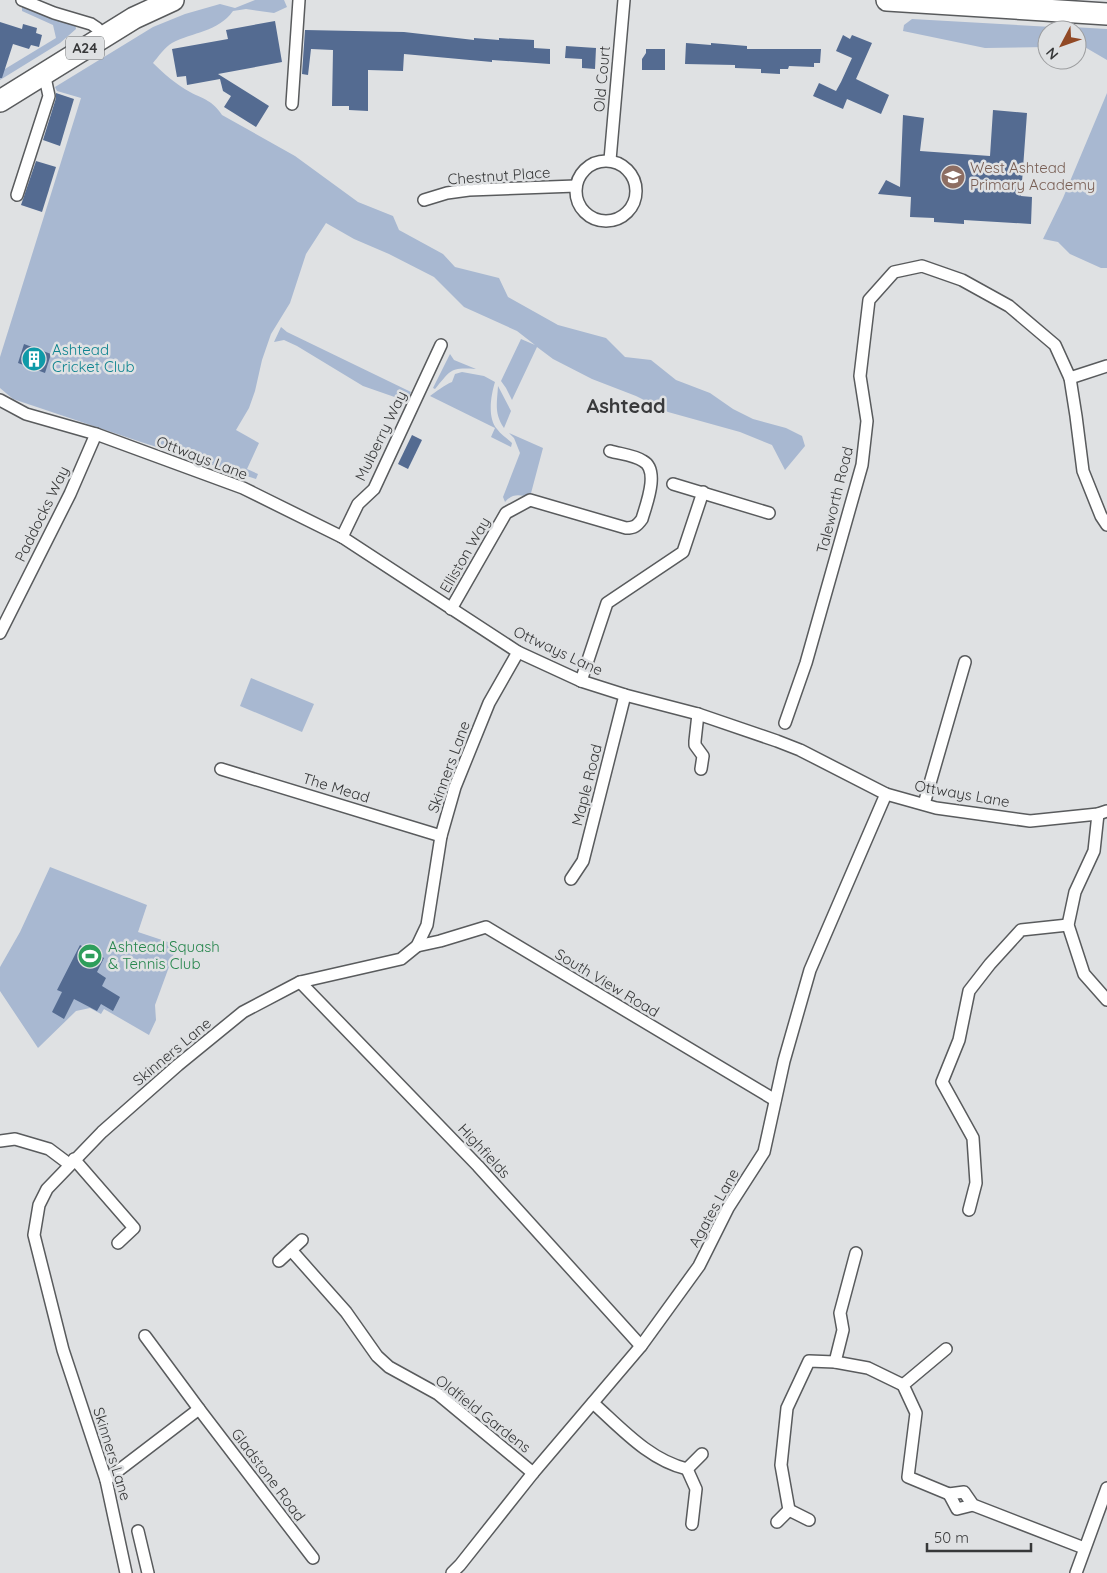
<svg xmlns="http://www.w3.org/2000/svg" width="1107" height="1573" viewBox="0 0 1107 1573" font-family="Quicksand,sans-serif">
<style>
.green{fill:#a8b8d1}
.building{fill:#546b91}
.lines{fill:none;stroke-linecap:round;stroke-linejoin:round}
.street-casing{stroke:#595b5d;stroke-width:14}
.highway-casing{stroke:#595b5d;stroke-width:24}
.street{stroke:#fff;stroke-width:11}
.highway{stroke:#fff;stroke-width:21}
.labels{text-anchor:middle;stroke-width:5;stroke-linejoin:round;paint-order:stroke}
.shield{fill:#dfe1e3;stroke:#696b6c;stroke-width:1}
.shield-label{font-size:14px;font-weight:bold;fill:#373839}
.street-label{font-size:15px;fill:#373839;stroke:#dfe1e3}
.education-label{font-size:15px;fill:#785e54;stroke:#dfe1e3;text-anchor:start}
.culture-label{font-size:15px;fill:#0d838f;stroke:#dfe1e3;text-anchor:start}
.leisure-label{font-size:15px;fill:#27864d;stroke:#dfe1e3;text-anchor:start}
.district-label{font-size:20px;font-weight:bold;fill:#393a3c;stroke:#dfe1e3}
</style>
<rect width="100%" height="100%" fill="#dfe1e3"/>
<g class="green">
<path d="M255,0H284L287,7L274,13L246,9L233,11C218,32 193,32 172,43C165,47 158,57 153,63C164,74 176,84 190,92C205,100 212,100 222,115L295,156L358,202L393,216L399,230L443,254L455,267L499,278L508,297L558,325L606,338L625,357L651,360L676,380L710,393L733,409L753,419L786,428L802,436L805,446L785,470L772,445L740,432L668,412L636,396L592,379L553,359L537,347L512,400L506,388L501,381L521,339L535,345L517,331L464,307L434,277L389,254L354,239L326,223L306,254L290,303L271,334L262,360L255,391L249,408L236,430L259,443L247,469L258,474L256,479L141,442L13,399L0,388V357L81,98L57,91L55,87L153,27L185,14L220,4L235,8Z"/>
<polygon points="22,5 75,23 76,29 60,43 0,80 0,72 56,38 53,25 22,11"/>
<polygon points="912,19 1052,27 1056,30 1047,30 1047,47 985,48 903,31 904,25"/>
<polygon points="1072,27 1107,29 1107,60 1083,46 1077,47 1077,30 1068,30"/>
<polygon points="1107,93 1107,268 1101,268 1070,254 1058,242 1043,239 1063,198"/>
<polygon points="281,327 287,332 411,392 406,401 363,386 297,346 284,340 274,342"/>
<path d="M450,354L454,360L476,369C450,367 451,370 435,389L433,388Z"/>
<path d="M462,372L484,376L495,382C491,395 487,418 497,429C501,435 507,438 512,443L511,447L491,437L495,428L430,396C436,392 444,385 452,382L455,374Z"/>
<path d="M498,386L511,411L504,428C494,413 497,404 498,386Z"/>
<path d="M509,433L543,448L530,497C519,495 513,493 505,502L503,497L520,453L514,438Z"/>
<polygon points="251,678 314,704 302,732 240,706"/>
<polygon points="50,867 147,905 138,932 177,945 155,1005 156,1020 149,1035 104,1009 101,1014 90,1008 76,1011 38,1048 0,991 0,967 20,932"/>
</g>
<g class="building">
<polygon points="275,21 282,62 218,74 269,106 256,127 224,107 231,96 223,91 220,79 187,85 186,76 177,77 172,49 228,39 226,30"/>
<polygon points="0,22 22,29 23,24 37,28 36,33 42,35 39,47 31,45 29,49 13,44 2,78 0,78"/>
<polygon points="305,30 404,32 474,40 474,38 499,40 499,38 534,40 534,48 550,49 550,64 492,60 492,62 404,54 403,71 368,70 368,111 349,110 349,106 332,106 333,50 311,49 308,75 302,74"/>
<polygon points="843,35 850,39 852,35 872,43 856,79 889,95 881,114 847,99 843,109 813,96 819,83 836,91 841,82 852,58 836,51"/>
<polygon points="686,43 711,45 711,43 747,46 747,49 821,49 820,63 814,63 814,67 789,66 788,69 780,69 780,74 761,73 761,69 735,68 735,65 685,64"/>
<polygon points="566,46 596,48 595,69 582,68 582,59 565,58"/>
<polygon points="646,49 665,49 665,70 642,70 642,59 646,53"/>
<polygon points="56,93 74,99 60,146 43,140 56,98"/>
<polygon points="993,110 1027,113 1021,196 1032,197 1031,224 964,220 964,224 934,222 934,218 910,217 911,197 878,194 886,180 900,187 903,115 924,118 920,151 990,156"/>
<polygon points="36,161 56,167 42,212 21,205"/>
<polygon points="24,344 51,354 45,373 18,363"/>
<polygon points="412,435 422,440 408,469 398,464"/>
<polygon points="80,945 104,958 97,972 106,978 102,986 120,997 113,1011 101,1004 97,1011 74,999 64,1019 52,1012 62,992 57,990"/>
</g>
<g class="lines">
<defs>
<g id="street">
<polyline points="22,0 54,13 91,24 97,28 103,37"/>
<polyline points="292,104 299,0"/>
<polyline points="610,160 624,0"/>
<circle cx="606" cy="191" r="30"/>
<polyline points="17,195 49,96 44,73"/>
<polyline points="424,200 447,193 469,190 576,186"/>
<polyline points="1070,378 1107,366"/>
<polyline points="0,400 26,414 96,434 243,488 342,537 518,652 581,681 625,695 698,714 777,741 800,750 886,794 936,808 1030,821 1098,814 1107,811"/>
<polyline points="673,484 769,513"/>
<polyline points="342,537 358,504 374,489 441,345"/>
<path d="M451,609L506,513L530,500L626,528C634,528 637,526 642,519C646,505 660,470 643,461C634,455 620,454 610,451"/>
<polyline points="0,633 70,494 96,434"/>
<polyline points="581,681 607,603 683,552 703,492"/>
<polyline points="698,714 695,741 695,745 703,756 701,769"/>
<polyline points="785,723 806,663 862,465 867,421 860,376 869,300 894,272 922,266 962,280 1009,306 1055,345 1070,378 1076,416 1083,471 1101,516 1107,525"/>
<polyline points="221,769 441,836"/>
<polyline points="924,804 965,662"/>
<polyline points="1098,814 1094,851 1075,892 1068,925 1084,974 1107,1000"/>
<polyline points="571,879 583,861 625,695"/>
<polyline points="417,946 440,941 486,927 775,1100"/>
<polyline points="300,982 478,1166 641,1346"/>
<polyline points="0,1141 15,1139 49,1149 69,1164"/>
<polyline points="74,1159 134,1228 118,1243"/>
<polyline points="969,1210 976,1183 973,1138 942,1082 959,1040 969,991 990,964 1021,930 1068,925"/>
<polyline points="291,1250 346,1312 377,1356 389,1367 438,1394 533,1473"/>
<polyline points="279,1261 302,1240"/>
<polyline points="145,1336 199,1409"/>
<polyline points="946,1349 903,1385 916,1413 908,1477 949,1494 964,1492 973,1505 1084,1548"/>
<polyline points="835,1362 843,1330 840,1313 856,1253"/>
<path d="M593,1403C621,1428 649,1460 687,1469L702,1454"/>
<polyline points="687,1469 696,1489 692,1524"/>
<polyline points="106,1480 199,1409 313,1558"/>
<polyline points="949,1494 957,1509 973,1505"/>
<polyline points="789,1510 809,1520"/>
<polyline points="777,1522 789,1510 781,1465 787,1408 809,1361 835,1362 868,1368 903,1385"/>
<polyline points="138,1531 148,1573"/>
<polyline points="126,1573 106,1480 63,1350 34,1235 39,1205 47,1189 102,1132 178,1065 243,1012 300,982 401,959 417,946 427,925 441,836 455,787 489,703 518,652"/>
<polyline points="452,1573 460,1565 533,1473 641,1346 699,1266 728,1208 764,1152 784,1061 810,970 886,794"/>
<polyline points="1076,1573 1107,1488"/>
</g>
<g id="highway">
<polyline points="887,0 1107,14"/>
<polyline points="0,101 134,18 173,0"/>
</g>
</defs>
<use href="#street" class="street-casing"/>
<use href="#highway" class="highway-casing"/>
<use href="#street" class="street"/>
<use href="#highway" class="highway"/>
</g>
<defs>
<symbol id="school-disc" viewBox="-11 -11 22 22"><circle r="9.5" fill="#8d6e63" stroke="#dfe1e3"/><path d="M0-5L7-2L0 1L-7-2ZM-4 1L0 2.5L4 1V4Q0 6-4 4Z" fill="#fff"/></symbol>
<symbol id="building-disc" viewBox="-11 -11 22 22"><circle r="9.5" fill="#0f9aa8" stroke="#dfe1e3"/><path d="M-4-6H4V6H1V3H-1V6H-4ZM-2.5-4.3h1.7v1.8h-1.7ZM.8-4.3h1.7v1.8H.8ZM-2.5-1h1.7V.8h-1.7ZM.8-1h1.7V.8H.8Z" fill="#fff"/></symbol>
<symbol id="stadium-disc" viewBox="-11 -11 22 22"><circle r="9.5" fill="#2e9e5b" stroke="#dfe1e3"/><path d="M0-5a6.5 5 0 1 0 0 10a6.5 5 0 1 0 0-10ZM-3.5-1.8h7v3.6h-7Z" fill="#fff"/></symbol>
</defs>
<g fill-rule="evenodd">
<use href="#school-disc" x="939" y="163" width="28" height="28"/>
<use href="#building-disc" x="20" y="345" width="28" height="28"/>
<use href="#stadium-disc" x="76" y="942" width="28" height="28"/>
</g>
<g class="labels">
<rect class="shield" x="66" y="36.5" width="38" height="23" rx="4"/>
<g class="shield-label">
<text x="85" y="53">A24</text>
</g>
<g class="street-label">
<text transform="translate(602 79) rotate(-85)" y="5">Old Court</text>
<text transform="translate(499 176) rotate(-4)" y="5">Chestnut Place</text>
<text transform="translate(381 436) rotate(-64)" y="5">Mulberry Way</text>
<text transform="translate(202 458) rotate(21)" y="5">Ottways Lane</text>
<text transform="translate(835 500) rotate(-76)" y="5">Taleworth Road</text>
<text transform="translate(42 514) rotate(-64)" y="5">Paddocks Way</text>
<text transform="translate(465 555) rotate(-60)" y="5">Elliston Way</text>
<text transform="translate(558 651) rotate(25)" y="5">Ottways Lane</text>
<text transform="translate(449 767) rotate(-70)" y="5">Skinners Lane</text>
<text transform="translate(587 785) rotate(-76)" y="5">Maple Road</text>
<text transform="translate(336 788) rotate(17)" y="5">The Mead</text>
<text transform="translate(962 794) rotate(10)" y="5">Ottways Lane</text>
<text transform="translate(607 983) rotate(31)" y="5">South View Road</text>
<text transform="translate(172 1052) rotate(-40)" y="5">Skinners Lane</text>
<text transform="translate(484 1151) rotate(47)" y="5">Highfields</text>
<text transform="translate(714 1208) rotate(-61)" y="5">Agates Lane</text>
<text transform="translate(483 1414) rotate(38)" y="5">Oldfield Gardens</text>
<text transform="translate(112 1454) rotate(73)" y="5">Skinners Lane</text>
<text transform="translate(268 1475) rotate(53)" y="5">Gladstone Road</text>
</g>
<g class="education-label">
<text x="970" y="173">West Ashtead<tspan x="970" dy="17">Primary Academy</tspan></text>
</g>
<g class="culture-label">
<text x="52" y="355">Ashtead<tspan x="52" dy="17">Cricket Club</tspan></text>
</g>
<g class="leisure-label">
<text x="108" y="952">Ashtead Squash<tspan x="108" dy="17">&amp; Tennis Club</tspan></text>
</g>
<g class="district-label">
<text x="626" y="413">Ashtead</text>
</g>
</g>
<g transform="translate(1062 45) rotate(229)"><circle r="24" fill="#dfe1e3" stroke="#9c9d9f"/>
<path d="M0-4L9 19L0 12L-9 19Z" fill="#914926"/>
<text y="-8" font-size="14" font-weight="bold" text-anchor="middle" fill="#373839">N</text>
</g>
<path d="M927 1543v8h104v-8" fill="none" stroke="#373839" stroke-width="2.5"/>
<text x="934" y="1543" font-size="15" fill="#373839" stroke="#dfe1e3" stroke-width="4" paint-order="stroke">50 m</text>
</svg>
